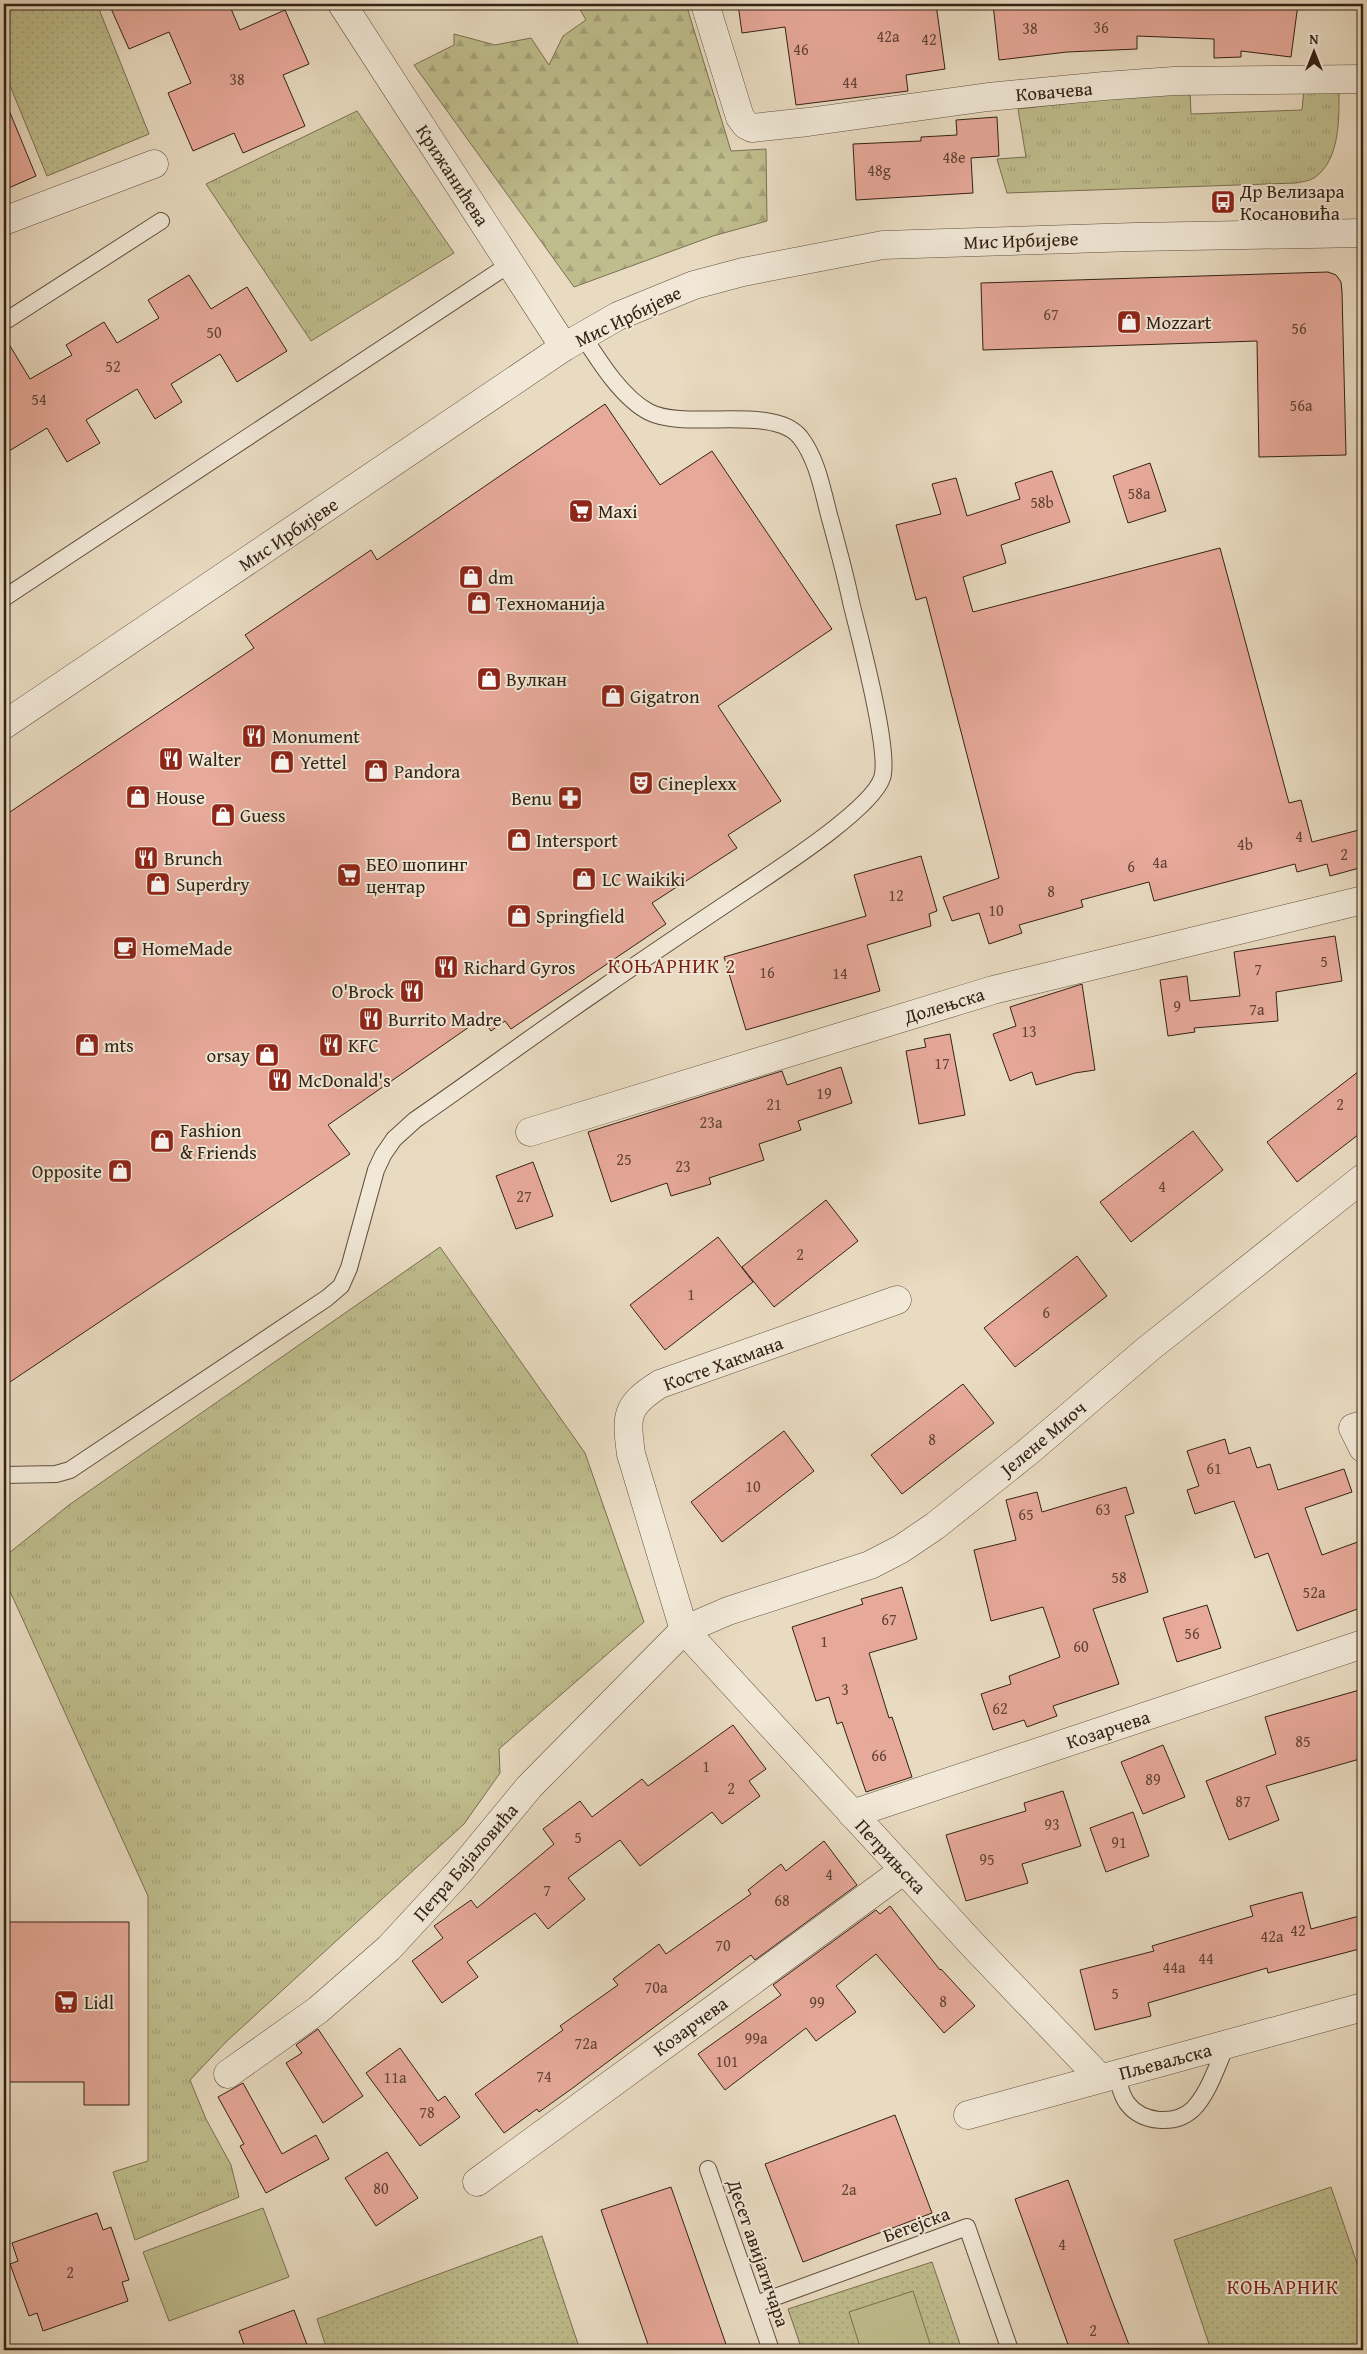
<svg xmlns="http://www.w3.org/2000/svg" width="1367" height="2354" viewBox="0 0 1367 2354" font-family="'Gentium Book Plus',serif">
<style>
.grass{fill:url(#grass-tufts);stroke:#7a7051}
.forest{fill:url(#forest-firs);stroke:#7a7051}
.park{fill:url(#park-dots);stroke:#7a7051}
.garden{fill:#bfbd8d;stroke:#7a7051}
.building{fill:#e7a99a;stroke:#342215}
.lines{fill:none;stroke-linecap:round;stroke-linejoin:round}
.service-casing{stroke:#615040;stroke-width:18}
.minor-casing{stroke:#615040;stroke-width:29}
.tertiary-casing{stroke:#615040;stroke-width:29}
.service{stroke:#f1e8d7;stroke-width:16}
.minor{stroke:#f1e8d7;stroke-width:28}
.tertiary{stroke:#f1e8d7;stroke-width:28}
.labels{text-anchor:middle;stroke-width:4;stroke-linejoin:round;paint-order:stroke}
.number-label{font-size:16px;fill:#614436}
.street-label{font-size:19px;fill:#342215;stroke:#f1e8d7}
.poi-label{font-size:19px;fill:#342215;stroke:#f1e8d7;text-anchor:start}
.neighbourhood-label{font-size:20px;letter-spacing:1px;fill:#7a1f14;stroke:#f1e8d7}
</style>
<defs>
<pattern id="grass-tufts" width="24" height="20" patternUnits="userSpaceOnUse" patternTransform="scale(1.25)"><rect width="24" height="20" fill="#bfbd8d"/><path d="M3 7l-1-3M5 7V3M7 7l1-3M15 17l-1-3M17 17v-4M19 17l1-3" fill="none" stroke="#a5a279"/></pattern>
<pattern id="forest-firs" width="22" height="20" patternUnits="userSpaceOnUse" patternTransform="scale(1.25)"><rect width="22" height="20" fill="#bfbd8d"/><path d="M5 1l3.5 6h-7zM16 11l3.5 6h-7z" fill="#a5a279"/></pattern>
<pattern id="park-dots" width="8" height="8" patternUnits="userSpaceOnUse" patternTransform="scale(1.25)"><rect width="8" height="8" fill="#bfbd8d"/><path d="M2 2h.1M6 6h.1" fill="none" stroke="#a5a279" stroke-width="1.8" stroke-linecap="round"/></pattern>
</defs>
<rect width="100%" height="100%" fill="#e9dbc1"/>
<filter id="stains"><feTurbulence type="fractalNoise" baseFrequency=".004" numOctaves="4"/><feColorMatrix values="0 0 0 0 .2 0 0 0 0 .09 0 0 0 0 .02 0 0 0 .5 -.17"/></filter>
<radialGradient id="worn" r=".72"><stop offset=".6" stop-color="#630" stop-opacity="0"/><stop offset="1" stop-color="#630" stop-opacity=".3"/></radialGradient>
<g class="grass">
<path d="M1339,88C1339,116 1341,160 1314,178C1309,181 1301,182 1296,183L1007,193L997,159L1026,157L1018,109L1190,89L1191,114L1302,110L1304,89Z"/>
<polygon points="357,111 454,253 311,341 206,184"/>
<polygon points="440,1247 585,1453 644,1622 499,1749 500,1773 464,1824 227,2041 190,2080 206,2119 231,2165 239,2197 135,2240 113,2172 148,2161 148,1896 4,1578 4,1557 69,1505"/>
</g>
<polygon class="forest" points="577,4 686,4 731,151 766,149 767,221 713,236 574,287 414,65 454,45 454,34 495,45 531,38 549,65 563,36 586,20"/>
<g class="park">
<polygon points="4,4 97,4 149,134 47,176 4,71"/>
<polygon points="1331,2187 1363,2281 1363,2350 1211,2350 1174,2240"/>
<polygon points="542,2236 580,2350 327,2350 317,2319"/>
<polygon points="932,2262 962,2350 802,2350 788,2309"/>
</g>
<g class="garden">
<polygon points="263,2208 289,2277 169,2321 143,2252"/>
<polygon points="913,2291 932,2350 861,2350 849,2312"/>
</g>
<g class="building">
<polygon points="109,4 229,4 240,30 285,10 309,64 283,75 305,126 243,153 234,133 193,151 168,93 191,83 169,32 129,49"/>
<polygon points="738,4 936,4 945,69 906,75 908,91 796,105 785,27 742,33"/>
<polygon points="993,4 1298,4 1291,57 1241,51 1241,57 1214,58 1214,39 1137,36 1137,49 1067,52 999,60"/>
<polygon points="4,98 36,176 4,190"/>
<polygon points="997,117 999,156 971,158 973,193 856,200 853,144 921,141 921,137 957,135 956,120"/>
<polygon points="1328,272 1336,275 1341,282 1342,292 1346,455 1259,457 1257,341 983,350 981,283"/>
<polygon points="189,275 211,309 247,287 287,351 237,382 220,354 171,384 182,402 155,419 137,389 86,420 100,443 67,462 47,428 4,454 4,336 30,379 72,355 66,345 104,322 117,343 159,318 148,300"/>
<polygon points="605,404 660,485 712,451 832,629 718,706 781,801 728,835 737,848 652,903 666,924 511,1029 505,1021 491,1031 482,1018 328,1125 350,1154 4,1386 4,816 254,648 245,635 371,550 377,560"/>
<polygon points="1150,463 1166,511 1128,523 1113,476"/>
<polygon points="1052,471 1070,522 1001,545 1006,563 963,577 973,612 1220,548 1289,803 1301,800 1312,842 1363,829 1363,867 1330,876 1327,864 1297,872 1295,864 1154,901 1149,882 1081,900 1083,907 1019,925 1022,933 989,944 979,913 952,921 943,897 999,878 926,597 916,600 896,525 941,514 932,484 956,478 967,516 1020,499 1015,483"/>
<polygon points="921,856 937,911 929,914 931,926 867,945 880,991 746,1030 724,957 866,916 854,875"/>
<polygon points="1335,936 1342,981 1276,992 1278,1021 1194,1028 1195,1032 1168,1036 1160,980 1187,976 1190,1001 1240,996 1234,952"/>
<polygon points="1082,984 1095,1070 1075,1073 1036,1085 1032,1072 1010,1081 993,1034 1016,1026 1010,1007"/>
<polygon points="950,1034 965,1115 919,1124 906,1051 926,1047 924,1039"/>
<polygon points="841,1067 852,1103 798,1121 801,1130 759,1144 764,1160 709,1178 711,1184 671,1196 667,1183 611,1202 588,1132 782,1071 787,1085"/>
<polygon points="1363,1068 1363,1131 1297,1182 1267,1142"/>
<polygon points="1193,1131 1223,1170 1131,1242 1100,1202"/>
<polygon points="533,1162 553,1216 516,1229 496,1176"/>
<polygon points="826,1200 858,1241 774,1307 742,1267"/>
<polygon points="718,1237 753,1282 665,1350 630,1305"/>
<polygon points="1077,1256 1107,1296 1015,1367 984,1328"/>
<polygon points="963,1384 994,1423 902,1494 871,1455"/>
<polygon points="784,1431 814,1471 722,1542 691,1502"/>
<polygon points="1225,1439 1229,1454 1250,1447 1257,1468 1270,1464 1278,1490 1344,1469 1352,1492 1305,1508 1322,1555 1363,1540 1363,1607 1297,1631 1268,1553 1255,1558 1234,1501 1195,1514 1187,1490 1199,1486 1187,1451"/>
<polygon points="1126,1487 1134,1513 1125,1516 1148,1592 1093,1609 1119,1684 1053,1706 1057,1716 1027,1727 1024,1720 993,1730 981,1694 1011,1684 1009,1676 1060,1657 1043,1607 991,1621 974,1550 1016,1540 1006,1500 1037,1492 1042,1512"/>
<polygon points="902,1587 917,1639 869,1653 889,1718 892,1717 912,1777 866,1792 842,1722 837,1724 829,1697 816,1701 792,1627 863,1604 861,1599"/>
<polygon points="1207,1605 1221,1648 1177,1662 1163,1618"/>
<polygon points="1363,1689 1363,1758 1266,1786 1279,1820 1229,1840 1206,1781 1276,1754 1265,1717"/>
<polygon points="733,1725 766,1769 749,1781 760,1796 722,1824 712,1812 640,1866 620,1840 568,1878 585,1899 548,1929 535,1913 467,1962 478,1977 442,2003 412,1961 443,1938 434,1926 471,1900 477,1908 554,1844 543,1829 580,1801 592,1817 642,1779 648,1786"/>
<polygon points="1163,1745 1185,1797 1143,1814 1121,1762"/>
<polygon points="1063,1791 1081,1846 1022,1864 1028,1883 966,1901 946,1835 1026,1811 1024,1803"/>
<polygon points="1133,1812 1149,1856 1106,1872 1090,1828"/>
<polygon points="824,1841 857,1885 755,1960 751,1955 570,2090 539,2112 537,2109 504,2133 475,2094 563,2030 560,2026 618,1985 613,1979 659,1944 666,1954 751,1894 748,1890 781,1864 786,1871"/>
<polygon points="1302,1892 1311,1929 1363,1915 1363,1948 1268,1973 1267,1968 1148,2003 1151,2016 1095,2030 1080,1970 1154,1951 1152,1946 1253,1916 1250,1906"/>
<polygon points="890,1906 940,1970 941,1969 975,2006 944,2033 876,1954 836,1986 856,2012 816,2041 806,2028 725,2090 698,2054 781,1995 773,1985 876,1910 880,1914"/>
<polygon points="4,1922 129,1922 129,2105 84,2105 84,2082 4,2082"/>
<polygon points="318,2029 363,2096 323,2123 286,2063 302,2053 296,2045"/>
<polygon points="400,2048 438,2101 445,2096 460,2117 420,2146 366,2073"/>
<polygon points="243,2083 282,2154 316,2135 329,2159 266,2193 240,2146 244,2144 218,2097"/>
<polygon points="895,2115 932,2213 803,2262 765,2164"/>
<polygon points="387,2152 418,2198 376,2226 345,2178"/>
<polygon points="1068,2180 1108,2290 1131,2350 1070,2350 1015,2199"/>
<polygon points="671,2187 687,2233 728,2350 650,2350 601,2210"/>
<polygon points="97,2213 103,2230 111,2227 129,2280 122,2282 128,2301 43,2331 37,2313 29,2316 10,2264 18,2261 12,2243"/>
<polygon points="294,2310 309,2350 246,2350 239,2331"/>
</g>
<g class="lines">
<defs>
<g id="service">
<polyline points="4,322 161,221"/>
<polyline points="4,598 510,264"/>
<path d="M4,1475L56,1474L70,1470L327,1298L341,1286L349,1268L376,1170L383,1155L394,1139L415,1120C477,1077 538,1032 601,989C645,958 690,928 735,898C767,876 871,811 882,778C891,752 859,635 851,602C845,573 837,544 829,515C822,488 817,459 800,437C773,404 686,431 649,412C622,398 599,361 583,336"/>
<path d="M1116,2074C1119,2083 1121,2095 1127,2103C1142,2123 1175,2126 1193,2109C1209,2093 1217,2065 1227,2044"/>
<polyline points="708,2169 771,2350"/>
<polyline points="756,2304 967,2227 1010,2350"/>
</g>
<g id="minor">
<polyline points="342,4 564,347"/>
<polyline points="705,4 740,117 746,125 752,128 808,122 988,97 1104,86 1174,81 1363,79"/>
<polyline points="4,221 154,164"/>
<polyline points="530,1132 993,990 1363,900"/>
<path d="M897,1300L660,1384C625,1406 626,1416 631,1454L684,1630L972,1944L1100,2078"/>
<polyline points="1363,1425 1353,1428 1363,1448"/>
<polyline points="852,1814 1363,1644"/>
<polyline points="228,2074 318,2010 389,1948 459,1872 529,1787 684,1630 728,1611 870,1565 901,1549 935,1526 1029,1451 1148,1349 1363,1178"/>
<polyline points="968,2115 1363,2007"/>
<polyline points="477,2182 904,1870"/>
</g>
<polyline id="tertiary" points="4,725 564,347 618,316 694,285 743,272 883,245 1135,237 1363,233"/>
</defs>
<use href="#service" class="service-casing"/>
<use href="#minor" class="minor-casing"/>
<use href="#tertiary" class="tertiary-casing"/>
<use href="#service" class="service"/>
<use href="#minor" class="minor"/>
<use href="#tertiary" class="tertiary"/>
</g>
<defs>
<symbol id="bus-square" viewBox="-11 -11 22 22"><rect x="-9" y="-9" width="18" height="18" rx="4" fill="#8f2418" stroke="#f1e8d7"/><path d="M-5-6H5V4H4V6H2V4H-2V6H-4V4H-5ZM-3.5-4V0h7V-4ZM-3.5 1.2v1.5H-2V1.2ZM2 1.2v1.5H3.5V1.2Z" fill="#fff"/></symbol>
<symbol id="shop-square" viewBox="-11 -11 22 22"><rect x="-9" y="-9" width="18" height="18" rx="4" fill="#8f2418" stroke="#f1e8d7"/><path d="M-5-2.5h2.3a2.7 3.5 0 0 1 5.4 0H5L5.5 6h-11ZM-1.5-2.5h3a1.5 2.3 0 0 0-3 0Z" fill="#fff"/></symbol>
<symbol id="supermarket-square" viewBox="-11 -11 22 22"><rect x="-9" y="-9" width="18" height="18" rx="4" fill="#8f2418" stroke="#f1e8d7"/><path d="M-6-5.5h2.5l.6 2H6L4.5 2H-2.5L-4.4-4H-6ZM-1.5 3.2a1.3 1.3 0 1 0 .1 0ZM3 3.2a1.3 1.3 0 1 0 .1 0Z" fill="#fff"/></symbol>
<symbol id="restaurant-square" viewBox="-11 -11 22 22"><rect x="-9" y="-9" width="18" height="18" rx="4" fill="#8f2418" stroke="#f1e8d7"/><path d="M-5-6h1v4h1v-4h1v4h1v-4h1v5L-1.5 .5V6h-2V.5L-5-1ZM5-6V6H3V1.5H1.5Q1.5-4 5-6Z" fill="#fff"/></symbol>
<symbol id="theatre-square" viewBox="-11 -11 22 22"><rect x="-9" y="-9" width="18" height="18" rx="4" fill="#8f2418" stroke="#f1e8d7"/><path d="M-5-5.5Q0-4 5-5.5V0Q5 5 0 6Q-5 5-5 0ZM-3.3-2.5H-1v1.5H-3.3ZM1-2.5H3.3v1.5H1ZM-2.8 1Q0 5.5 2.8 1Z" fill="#fff"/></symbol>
<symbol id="pharmacy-square" viewBox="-11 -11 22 22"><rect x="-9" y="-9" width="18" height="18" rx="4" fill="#8f2418" stroke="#f1e8d7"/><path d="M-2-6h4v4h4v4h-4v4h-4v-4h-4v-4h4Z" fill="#fff"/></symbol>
<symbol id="cafe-square" viewBox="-11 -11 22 22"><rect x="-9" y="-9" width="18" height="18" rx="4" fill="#8f2418" stroke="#f1e8d7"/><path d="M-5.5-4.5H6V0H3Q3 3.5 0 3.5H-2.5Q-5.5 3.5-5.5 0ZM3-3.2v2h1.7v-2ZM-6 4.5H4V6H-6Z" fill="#fff"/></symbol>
</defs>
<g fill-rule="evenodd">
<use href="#bus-square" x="1209" y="188" width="28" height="28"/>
<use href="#shop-square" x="1115" y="308" width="28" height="28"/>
<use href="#supermarket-square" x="567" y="497" width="28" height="28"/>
<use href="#shop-square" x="457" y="563" width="28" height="28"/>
<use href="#shop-square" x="465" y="589" width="28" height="28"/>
<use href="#shop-square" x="475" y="665" width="28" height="28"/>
<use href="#shop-square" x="599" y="682" width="28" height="28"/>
<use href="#restaurant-square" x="240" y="722" width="28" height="28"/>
<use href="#restaurant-square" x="157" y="745" width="28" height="28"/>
<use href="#shop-square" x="268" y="748" width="28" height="28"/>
<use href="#shop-square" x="362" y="757" width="28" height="28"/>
<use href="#theatre-square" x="627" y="769" width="28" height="28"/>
<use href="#shop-square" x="124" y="783" width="28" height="28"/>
<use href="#pharmacy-square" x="556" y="784" width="28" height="28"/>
<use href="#shop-square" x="209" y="801" width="28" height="28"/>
<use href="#shop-square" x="505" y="826" width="28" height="28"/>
<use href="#restaurant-square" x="132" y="844" width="28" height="28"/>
<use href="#supermarket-square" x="335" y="861" width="28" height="28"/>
<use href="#shop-square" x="570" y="865" width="28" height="28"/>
<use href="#shop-square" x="144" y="870" width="28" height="28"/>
<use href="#shop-square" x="505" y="902" width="28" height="28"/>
<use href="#cafe-square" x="111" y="934" width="28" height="28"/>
<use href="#restaurant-square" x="432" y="953" width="28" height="28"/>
<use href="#restaurant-square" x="398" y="977" width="28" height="28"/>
<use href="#restaurant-square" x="357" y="1005" width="28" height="28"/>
<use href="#shop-square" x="73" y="1031" width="28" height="28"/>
<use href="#restaurant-square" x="317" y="1031" width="28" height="28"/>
<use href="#shop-square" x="253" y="1041" width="28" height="28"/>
<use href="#restaurant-square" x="266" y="1066" width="28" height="28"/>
<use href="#shop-square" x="148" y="1127" width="28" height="28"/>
<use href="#shop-square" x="106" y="1157" width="28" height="28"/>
<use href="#supermarket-square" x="52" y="1988" width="28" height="28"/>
</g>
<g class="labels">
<g class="number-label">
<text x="1101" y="33">36</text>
<text x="1030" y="34">38</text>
<text x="888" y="42">42a</text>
<text x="929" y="45">42</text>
<text x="801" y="55">46</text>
<text x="237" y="85">38</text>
<text x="850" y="88">44</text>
<text x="954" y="163">48e</text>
<text x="879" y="176">48g</text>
<text x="1051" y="320">67</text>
<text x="1299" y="334">56</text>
<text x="214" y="338">50</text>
<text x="113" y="372">52</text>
<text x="39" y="405">54</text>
<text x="1301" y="411">56a</text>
<text x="1139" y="499">58a</text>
<text x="1042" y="508">58b</text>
<text x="1299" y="842">4</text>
<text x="1245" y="850">4b</text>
<text x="1344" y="860">2</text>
<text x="1160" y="868">4a</text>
<text x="1131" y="872">6</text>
<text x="1051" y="897">8</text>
<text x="896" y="901">12</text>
<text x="996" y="916">10</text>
<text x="1324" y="967">5</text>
<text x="1258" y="975">7</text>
<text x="767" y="978">16</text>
<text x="840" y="979">14</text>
<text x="1177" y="1012">9</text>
<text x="1257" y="1015">7a</text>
<text x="1029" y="1037">13</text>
<text x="942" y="1069">17</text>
<text x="824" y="1099">19</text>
<text x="774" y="1110">21</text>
<text x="1340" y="1110">2</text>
<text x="711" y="1128">23a</text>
<text x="624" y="1165">25</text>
<text x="683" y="1172">23</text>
<text x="1162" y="1192">4</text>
<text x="524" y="1202">27</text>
<text x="800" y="1260">2</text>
<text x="691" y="1300">1</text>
<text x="1046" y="1318">6</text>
<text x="932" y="1445">8</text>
<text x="1214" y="1474">61</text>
<text x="753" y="1492">10</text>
<text x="1103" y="1515">63</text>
<text x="1026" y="1520">65</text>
<text x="1119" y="1583">58</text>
<text x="1314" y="1598">52a</text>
<text x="889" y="1625">67</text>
<text x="1192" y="1639">56</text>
<text x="824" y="1647">1</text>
<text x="1081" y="1652">60</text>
<text x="845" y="1695">3</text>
<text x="1000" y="1714">62</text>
<text x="1303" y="1747">85</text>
<text x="879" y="1761">66</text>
<text x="706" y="1772">1</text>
<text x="1153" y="1785">89</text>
<text x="731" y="1794">2</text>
<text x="1243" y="1807">87</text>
<text x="1052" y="1830">93</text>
<text x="578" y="1843">5</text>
<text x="1119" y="1848">91</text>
<text x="987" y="1865">95</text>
<text x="829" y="1880">4</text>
<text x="547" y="1896">7</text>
<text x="782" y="1906">68</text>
<text x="1298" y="1936">42</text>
<text x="1272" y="1942">42a</text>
<text x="723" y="1951">70</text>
<text x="1206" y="1964">44</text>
<text x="1174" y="1973">44a</text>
<text x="656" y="1993">70a</text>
<text x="1115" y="1999">5</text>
<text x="943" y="2007">8</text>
<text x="817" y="2008">99</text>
<text x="756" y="2044">99a</text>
<text x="586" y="2049">72a</text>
<text x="727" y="2067">101</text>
<text x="544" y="2082">74</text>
<text x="395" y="2083">11a</text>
<text x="427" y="2118">78</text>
<text x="381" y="2194">80</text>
<text x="849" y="2195">2a</text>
<text x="1062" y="2250">4</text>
<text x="70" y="2278">2</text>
<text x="1093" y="2336">2</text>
</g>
<g class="street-label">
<text transform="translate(1054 91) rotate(-5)" y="7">Ковачева</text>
<text transform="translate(453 175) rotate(57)" y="7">Крижанићева</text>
<text transform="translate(1021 240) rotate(-2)" y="7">Мис Ирбијеве</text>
<text transform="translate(628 316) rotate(-26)" y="7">Мис Ирбијеве</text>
<text transform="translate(288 534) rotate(-34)" y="7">Мис Ирбијеве</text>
<text transform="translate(944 1005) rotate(-17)" y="7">Долењска</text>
<text transform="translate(723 1363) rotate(-20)" y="7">Косте Хакмана</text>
<text transform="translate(1043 1438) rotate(-40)" y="7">Јелене Миоч</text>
<text transform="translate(1108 1729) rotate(-18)" y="7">Козарчева</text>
<text transform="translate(891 1856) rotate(47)" y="7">Петрињска</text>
<text transform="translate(465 1862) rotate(-49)" y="7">Петра Бајаловића</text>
<text transform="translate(690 2026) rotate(-36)" y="7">Козарчева</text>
<text transform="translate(1165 2061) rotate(-15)" y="7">Пљеваљска</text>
<text transform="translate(916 2224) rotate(-20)" y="7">Бегејска</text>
<text transform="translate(759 2253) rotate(71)" y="7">Десет авијатичара</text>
</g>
<g class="poi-label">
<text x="1240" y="198">Др Велизара<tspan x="1240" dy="22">Косановића</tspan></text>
<text x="1146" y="329">Mozzart</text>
<text x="598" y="518">Maxi</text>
<text x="488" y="584">dm</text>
<text x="496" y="610">Техноманија</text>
<text x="506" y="686">Вулкан</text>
<text x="630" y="703">Gigatron</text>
<text x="272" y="743">Monument</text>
<text x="188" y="766">Walter</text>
<text x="300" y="769">Yettel</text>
<text x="394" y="778">Pandora</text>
<text x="658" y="790">Cineplexx</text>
<text x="156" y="804">House</text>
<text x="552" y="805" text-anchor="end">Benu</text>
<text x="240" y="822">Guess</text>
<text x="536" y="847">Intersport</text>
<text x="164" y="865">Brunch</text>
<text x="366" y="871">БЕО шопинг<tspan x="366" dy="22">центар</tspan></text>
<text x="602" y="886">LC Waikiki</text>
<text x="176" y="891">Superdry</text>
<text x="536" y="923">Springfield</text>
<text x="142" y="955">HomeMade</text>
<text x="464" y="974">Richard Gyros</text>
<text x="394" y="998" text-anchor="end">O'Brock</text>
<text x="388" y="1026">Burrito Madre</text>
<text x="104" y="1052">mts</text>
<text x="348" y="1052">KFC</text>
<text x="250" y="1062" text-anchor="end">orsay</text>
<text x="298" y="1087">McDonald's</text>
<text x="180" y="1137">Fashion<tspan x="180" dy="22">&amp; Friends</tspan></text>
<text x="102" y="1178" text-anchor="end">Opposite</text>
<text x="84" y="2009">Lidl</text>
</g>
<g class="neighbourhood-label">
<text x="672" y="973">КОЊАРНИК 2</text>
<text x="1283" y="2294">КОЊАРНИК</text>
</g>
</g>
<rect width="1367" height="2354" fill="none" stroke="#e9dbc1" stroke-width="20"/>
<rect x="5" y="5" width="1357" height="2344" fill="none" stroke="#342215" stroke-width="2.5"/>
<rect x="10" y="10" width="1347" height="2334" fill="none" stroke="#342215"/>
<g transform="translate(1314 52)" stroke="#f1e8d7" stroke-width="4" paint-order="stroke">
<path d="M0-4L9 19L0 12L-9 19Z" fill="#342215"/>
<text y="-8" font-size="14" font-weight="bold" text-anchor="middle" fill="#342215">N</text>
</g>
<rect width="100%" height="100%" filter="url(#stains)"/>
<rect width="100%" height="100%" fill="url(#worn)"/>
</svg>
